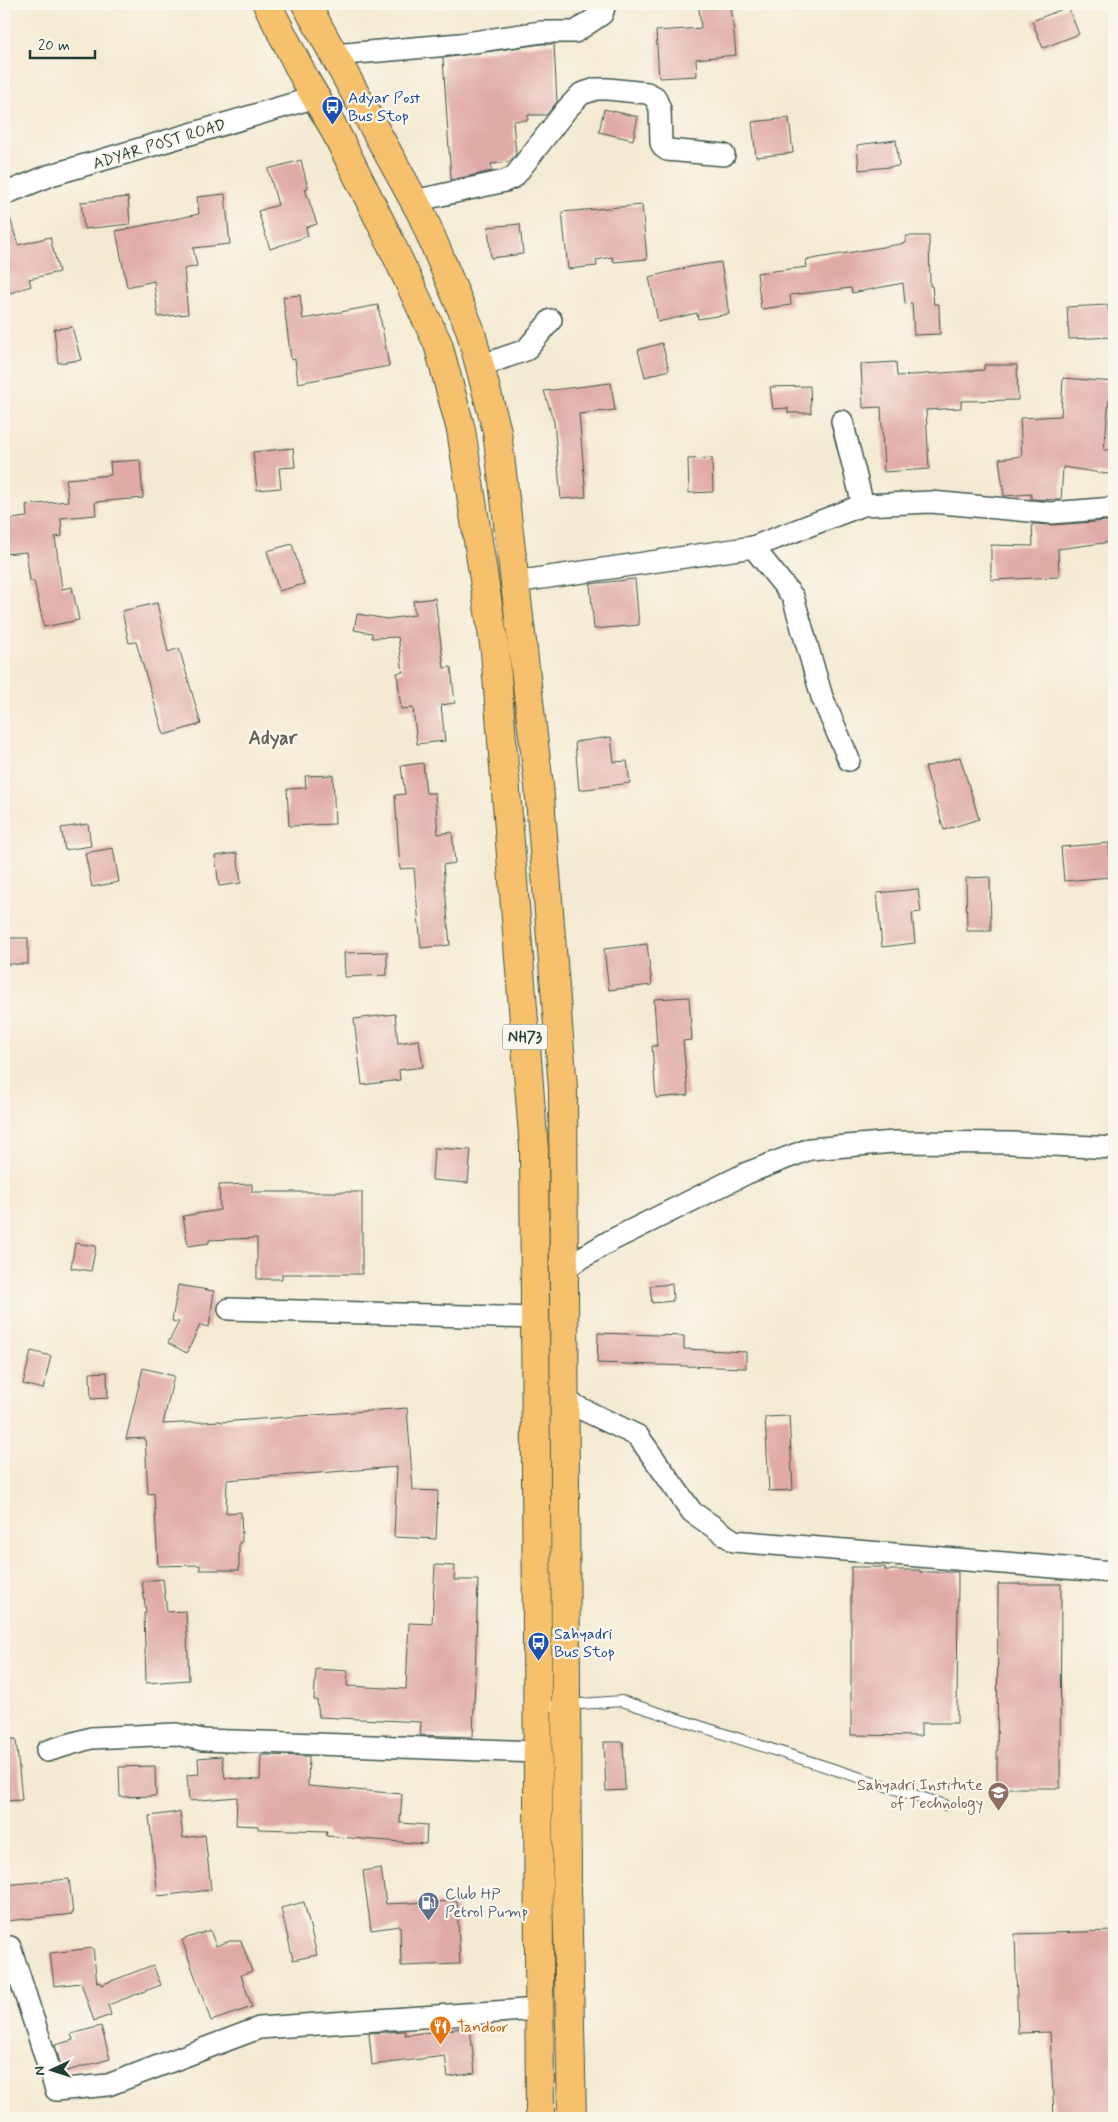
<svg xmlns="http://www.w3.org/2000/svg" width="1118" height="2122" viewBox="0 0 1118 2122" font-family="Mynerve,sans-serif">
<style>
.building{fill:#e0aaa7}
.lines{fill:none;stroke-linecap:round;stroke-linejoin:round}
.lane-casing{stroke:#3f574c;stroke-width:12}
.street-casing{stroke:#3f574c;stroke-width:24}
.highway-casing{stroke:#3f574c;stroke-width:30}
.lane{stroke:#fff;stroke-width:10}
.street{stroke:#fff;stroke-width:21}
.highway{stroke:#f7c06c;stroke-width:28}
.labels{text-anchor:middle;stroke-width:4.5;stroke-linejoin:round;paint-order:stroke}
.shield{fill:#fbf7ec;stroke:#61756b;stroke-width:1}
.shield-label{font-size:15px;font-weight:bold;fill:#1f3d34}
.transit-label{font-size:16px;fill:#164399;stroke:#fbf7ec;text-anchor:start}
.street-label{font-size:16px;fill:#1f3d34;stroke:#fbf7ec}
.education-label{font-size:16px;fill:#785e54;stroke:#fbf7ec;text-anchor:end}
.service-label{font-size:16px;fill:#4e5e75;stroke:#fbf7ec;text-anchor:start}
.food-label{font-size:16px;fill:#c56008;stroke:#fbf7ec;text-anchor:start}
.quarter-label{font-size:19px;font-weight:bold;fill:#63635c;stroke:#fbf7ec}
</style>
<rect width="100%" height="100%" fill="#fbf7ec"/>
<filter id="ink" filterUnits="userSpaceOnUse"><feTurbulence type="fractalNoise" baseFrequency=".02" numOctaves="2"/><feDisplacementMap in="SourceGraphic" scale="10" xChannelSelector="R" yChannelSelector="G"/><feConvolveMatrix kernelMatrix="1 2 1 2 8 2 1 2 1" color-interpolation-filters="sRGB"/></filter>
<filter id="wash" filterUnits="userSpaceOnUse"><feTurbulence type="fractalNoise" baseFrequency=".0096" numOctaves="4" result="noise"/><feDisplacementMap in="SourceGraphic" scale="20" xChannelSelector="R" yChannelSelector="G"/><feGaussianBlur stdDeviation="1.12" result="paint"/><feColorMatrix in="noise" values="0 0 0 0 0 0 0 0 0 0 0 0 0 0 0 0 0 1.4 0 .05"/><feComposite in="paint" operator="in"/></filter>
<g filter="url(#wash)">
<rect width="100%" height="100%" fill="#f4ead3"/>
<g id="blocks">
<g class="building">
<polygon points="731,4 736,55 696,59 697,76 659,78 656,31 701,28 699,7"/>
<polygon points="1068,7 1079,34 1043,48 1032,21"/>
<polygon points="542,44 554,44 557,102 546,115 528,115 528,120 513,121 516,154 509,162 491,164 492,171 451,180 443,58"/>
<polygon points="604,109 638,117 633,140 599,132"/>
<polygon points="789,118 793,153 756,157 752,122"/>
<polygon points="896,140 899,166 859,170 857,145"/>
<polygon points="301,160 308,188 305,189 317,224 306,227 308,236 270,249 258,211 278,205 268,169"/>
<polygon points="225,194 230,244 193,248 197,266 184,269 188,314 158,317 154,281 127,287 116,231 199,214 197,197"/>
<polygon points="128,197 130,224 84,229 81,202"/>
<polygon points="642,205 647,259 614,262 612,257 596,260 597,266 568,269 562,212"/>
<polygon points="4,211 8,211 18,245 50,237 59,272 29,279 31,286 4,295"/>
<polygon points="520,224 523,254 491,258 488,227"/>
<polygon points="906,236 929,236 930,286 932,286 934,304 939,304 940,334 914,335 912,303 905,304 903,283 852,293 851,288 790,295 791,305 761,309 757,273 807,267 806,260 906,243"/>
<polygon points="721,262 729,314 698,319 697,313 658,322 649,277 690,267"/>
<polygon points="300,295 303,319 378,305 389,366 298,383 295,359 291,360 283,297"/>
<polygon points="1108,305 1108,310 1114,310 1114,337 1069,339 1067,307"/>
<polygon points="72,327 81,360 58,363 54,329"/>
<polygon points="662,343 669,370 645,377 638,350"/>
<polygon points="896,362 897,376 984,370 984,365 1017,365 1018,400 961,401 961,408 926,410 929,469 884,472 881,407 863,408 861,364"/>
<polygon points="1063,378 1114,382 1114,400 1109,400 1104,450 1114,450 1114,475 1063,467 1061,500 1031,499 1031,494 1004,496 999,459 1022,456 1020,418 1061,416"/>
<polygon points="611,383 615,410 579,414 586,497 561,499 554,422 544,391"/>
<polygon points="810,386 811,413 788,413 788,408 773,409 770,387"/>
<polygon points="293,448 295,467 279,468 281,488 257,490 253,452"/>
<polygon points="712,458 713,492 689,493 688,459"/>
<polygon points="140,460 143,498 95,502 96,515 61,518 62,536 55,537 62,589 72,587 79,620 44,627 34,581 30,581 26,552 4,554 4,520 27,517 26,505 68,501 66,479 111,475 110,462"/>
<polygon points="1109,521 1111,542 1058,549 1059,577 991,580 991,545 1033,546 1032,524 1052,525"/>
<polygon points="292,544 304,584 279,591 267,551"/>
<polygon points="635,579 639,625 594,629 590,584"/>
<polygon points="435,598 444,668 451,667 455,703 441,705 445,741 417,744 413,708 401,709 397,673 403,672 398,637 372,638 372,633 354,630 357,614 387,619 415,615 413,601"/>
<polygon points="157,603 168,652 179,648 201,724 164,735 136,642 129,643 122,611"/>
<polygon points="611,737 614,762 627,761 630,783 579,790 575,742"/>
<polygon points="960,757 979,819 944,830 925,767"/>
<polygon points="423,763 426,793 435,793 438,834 452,832 455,863 443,865 450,945 421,948 414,868 400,869 395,795 405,794 401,766"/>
<polygon points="333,775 335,824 289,826 287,789 306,788 305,776"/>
<polygon points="88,824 91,846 65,850 61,828"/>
<polygon points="1109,843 1111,877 1064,881 1061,847"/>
<polygon points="113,848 119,882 92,887 85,853"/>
<polygon points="237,853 241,883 219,886 215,856"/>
<polygon points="990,877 991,931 967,931 966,878"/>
<polygon points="918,889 921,912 912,913 915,943 882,947 877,893"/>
<rect x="4" y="938" width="24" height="26"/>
<polygon points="647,944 652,985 609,990 604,949"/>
<polygon points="387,952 387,975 345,977 344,953"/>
<polygon points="689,997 692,1040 683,1041 688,1095 656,1098 652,1046 657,1046 654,999"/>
<polygon points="395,1014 398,1043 419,1040 423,1067 399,1070 400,1080 362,1085 354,1019"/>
<polygon points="434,1148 471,1150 468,1183 432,1180"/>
<polygon points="252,1184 252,1192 362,1192 362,1274 282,1274 282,1279 257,1279 257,1238 209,1240 209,1243 188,1246 183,1216 220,1210 219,1185"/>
<polygon points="75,1243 96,1246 91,1271 71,1268"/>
<polygon points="672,1284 673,1301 652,1303 650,1286"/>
<polygon points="178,1285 214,1291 209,1327 200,1325 187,1353 168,1343 179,1322 172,1321"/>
<polygon points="598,1333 684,1336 684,1349 746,1352 746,1368 597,1363"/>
<polygon points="31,1351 51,1356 43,1389 23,1384"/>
<polygon points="143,1368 174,1376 163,1424 221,1421 221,1422 407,1408 413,1490 438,1491 436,1539 394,1537 397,1467 227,1480 226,1513 241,1512 242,1542 239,1543 239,1570 200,1570 200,1565 158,1566 154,1493 148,1494 145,1438 126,1439"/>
<polygon points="107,1372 108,1398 91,1399 90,1373"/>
<polygon points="789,1416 793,1490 769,1491 765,1417"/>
<polygon points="435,1565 455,1566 454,1580 478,1580 473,1737 420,1735 421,1722 319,1717 317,1700 314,1700 316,1669 348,1671 347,1686 406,1689 409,1623 432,1624"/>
<polygon points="851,1567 885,1567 885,1570 920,1570 920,1572 958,1572 957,1723 921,1723 921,1736 851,1735"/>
<polygon points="163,1579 167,1612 186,1611 189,1680 146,1683 144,1613 146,1613 142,1581"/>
<polygon points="998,1584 1061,1584 1060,1788 997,1788"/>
<polygon points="4,1739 16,1739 22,1800 4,1801"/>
<polygon points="604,1742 623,1742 625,1790 606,1791"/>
<polygon points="261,1755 309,1756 308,1786 402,1794 400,1823 427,1825 426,1844 326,1836 327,1831 258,1829 258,1826 236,1825 237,1797 189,1801 187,1775 199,1774 198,1758 222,1756 225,1778 260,1780"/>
<polygon points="155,1766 156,1796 120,1797 119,1767"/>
<polygon points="180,1812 183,1838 205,1835 211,1890 158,1896 149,1816"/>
<polygon points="381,1868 386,1904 457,1901 460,1964 401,1966 400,1926 371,1930 363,1871"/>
<polygon points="69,1879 73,1914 7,1921 4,1885"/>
<polygon points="304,1902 317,1955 293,1960 281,1908"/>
<polygon points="210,1930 216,1946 230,1941 241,1941 252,1971 241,1975 252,2007 211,2021 182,1940"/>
<polygon points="1114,1931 1114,2118 1054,2118 1050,2032 1018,2033 1015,1934"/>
<polygon points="93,1948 97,1983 100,1982 101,1985 153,1965 161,1985 108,2005 111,2015 94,2021 81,1983 54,1986 50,1953"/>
<polygon points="101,2026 110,2059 63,2072 55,2045 73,2040 71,2034"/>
<polygon points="470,2027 475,2073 448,2077 445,2056 372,2065 369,2033 405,2031 405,2035"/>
</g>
</g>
</g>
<g filter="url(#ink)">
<use href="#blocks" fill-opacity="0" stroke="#3f574c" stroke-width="1"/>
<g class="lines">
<defs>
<polyline id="lane" points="539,1707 622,1701 945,1805"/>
<g id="street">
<polyline points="334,55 460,44 541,32 575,32 602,14 605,4"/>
<polyline points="4,194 51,175 316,97"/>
<polyline points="414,201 505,181 514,177 566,110 581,94 596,89 608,89 647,93 655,97 660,109 661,143 663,147 667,150 724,155"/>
<polyline points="480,366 526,350 551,320"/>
<polyline points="842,421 863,505"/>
<polyline points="753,547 793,597 822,697 849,760"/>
<polyline points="515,582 753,547 863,505 931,502 1051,513 1114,508"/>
<polyline points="563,1269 610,1241 747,1173 810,1149 894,1142 1011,1143 1114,1148"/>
<polyline points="229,1309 535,1318"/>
<polyline points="563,1400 638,1436 692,1512 734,1541 1114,1572"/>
<polyline points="47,1751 91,1738 176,1734 203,1740 539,1752"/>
<polyline points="10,1947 56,2090 108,2085 259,2028 540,2009"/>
</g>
<g id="highway">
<polyline points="267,4 306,81 332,125 385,231 438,344 461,430 495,651 534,1149 540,2118"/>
<polyline points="306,4 422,215 470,329 497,431 539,786 563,1088 567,1887 572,2118"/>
</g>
</defs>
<use href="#lane" class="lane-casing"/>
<use href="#street" class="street-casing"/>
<use href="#highway" class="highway-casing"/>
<use href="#lane" class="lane"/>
<use href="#street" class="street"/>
<use href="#highway" class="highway"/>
</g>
</g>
<defs>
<symbol id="bus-pin" viewBox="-11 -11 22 30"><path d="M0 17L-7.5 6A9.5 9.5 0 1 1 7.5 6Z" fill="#1a4fb4" stroke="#fbf7ec"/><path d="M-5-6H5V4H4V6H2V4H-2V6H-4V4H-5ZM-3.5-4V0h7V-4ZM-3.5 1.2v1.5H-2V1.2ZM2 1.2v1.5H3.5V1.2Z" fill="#fff"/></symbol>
<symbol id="university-pin" viewBox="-11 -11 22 30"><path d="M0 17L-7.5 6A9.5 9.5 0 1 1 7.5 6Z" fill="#8d6e63" stroke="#fbf7ec"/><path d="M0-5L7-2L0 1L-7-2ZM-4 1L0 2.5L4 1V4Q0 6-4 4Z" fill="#fff"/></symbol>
<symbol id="fuel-pin" viewBox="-11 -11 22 30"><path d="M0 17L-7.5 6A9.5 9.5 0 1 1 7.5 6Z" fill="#5c6f8a" stroke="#fbf7ec"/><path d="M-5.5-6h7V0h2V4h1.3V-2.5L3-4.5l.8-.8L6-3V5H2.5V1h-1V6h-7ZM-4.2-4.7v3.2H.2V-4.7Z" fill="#fff"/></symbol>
<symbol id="restaurant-pin" viewBox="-11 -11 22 30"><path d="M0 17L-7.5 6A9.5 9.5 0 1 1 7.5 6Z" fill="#e8710a" stroke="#fbf7ec"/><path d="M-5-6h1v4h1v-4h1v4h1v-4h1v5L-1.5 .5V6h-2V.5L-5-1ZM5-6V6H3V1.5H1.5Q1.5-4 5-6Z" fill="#fff"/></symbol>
</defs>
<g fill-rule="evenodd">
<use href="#bus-pin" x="320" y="94" width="25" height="34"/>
<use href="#bus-pin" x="526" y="1630" width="25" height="34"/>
<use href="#university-pin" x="986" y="1780" width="25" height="34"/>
<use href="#fuel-pin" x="416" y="1890" width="25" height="34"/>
<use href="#restaurant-pin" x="428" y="2014" width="25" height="34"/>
</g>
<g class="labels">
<rect class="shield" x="502.5" y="1024.5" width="45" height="25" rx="4"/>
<g class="shield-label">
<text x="525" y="1042">NH73</text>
</g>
<g class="transit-label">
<text x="348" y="103">Adyar Post<tspan x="348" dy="18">Bus Stop</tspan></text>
<text x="554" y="1639">Sahyadri<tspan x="554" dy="18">Bus Stop</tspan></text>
</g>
<g class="street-label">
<text transform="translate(159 143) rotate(-17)" y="6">ADYAR POST ROAD</text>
</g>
<g class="education-label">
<text x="983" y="1790">Sahyadri Institute<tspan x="983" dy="18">of Technology</tspan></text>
</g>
<g class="service-label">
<text x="445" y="1899">Club HP<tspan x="445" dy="18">Petrol Pump</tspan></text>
</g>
<g class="food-label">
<text x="457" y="2032">Tandoor</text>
</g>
<g class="quarter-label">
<text x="273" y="744">Adyar</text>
</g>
</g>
<rect width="1118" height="2122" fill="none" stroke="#fbf7ec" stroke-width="20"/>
<g transform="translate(52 2070) rotate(266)" stroke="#fbf7ec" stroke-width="4" paint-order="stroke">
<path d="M0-4L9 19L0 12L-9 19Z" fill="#1f3d34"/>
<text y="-8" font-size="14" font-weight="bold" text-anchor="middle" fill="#1f3d34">N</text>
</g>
<path d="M30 50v8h65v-8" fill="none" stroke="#1f3d34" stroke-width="2.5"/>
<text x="38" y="50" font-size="15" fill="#1f3d34" stroke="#fbf7ec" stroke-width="4" paint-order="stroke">20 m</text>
</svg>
